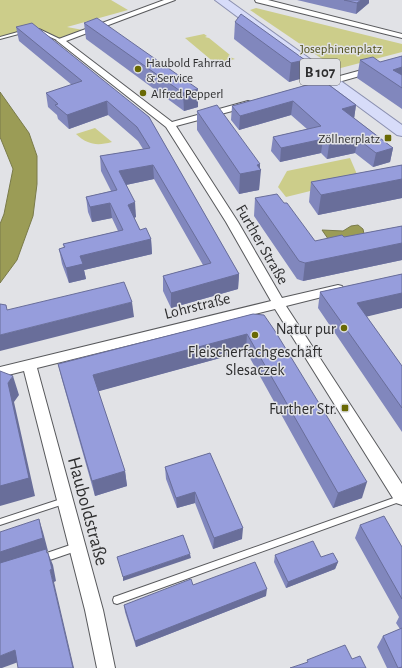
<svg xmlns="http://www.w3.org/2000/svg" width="402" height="668" viewBox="0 0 402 668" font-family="'Alegreya Sans',sans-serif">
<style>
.green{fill:#cccd8a}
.water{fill:#9b9c56;stroke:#7a7b4a}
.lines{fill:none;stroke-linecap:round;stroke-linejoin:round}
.lane-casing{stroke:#58595c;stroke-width:2}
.street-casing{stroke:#58595c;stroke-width:2}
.primary-casing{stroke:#8b90b0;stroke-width:2}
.lane{fill:#fff;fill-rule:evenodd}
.street{fill:#fff;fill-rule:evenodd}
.primary{fill:#d7dcf9;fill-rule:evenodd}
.wall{fill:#8187bd}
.shaded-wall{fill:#696e9a}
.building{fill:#969ddc;stroke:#696e9a}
.poi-dot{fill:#696904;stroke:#e1e2e6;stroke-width:1.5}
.labels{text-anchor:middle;stroke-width:3;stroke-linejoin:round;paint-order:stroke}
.far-park-label{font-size:13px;fill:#4f4f1a;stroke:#e1e2e6}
.far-poi-label{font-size:13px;fill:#2e2e2f;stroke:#e1e2e6;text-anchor:start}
.shield{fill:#e1e2e6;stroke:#646466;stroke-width:1}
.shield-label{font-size:15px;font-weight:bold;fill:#2e2e2f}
.street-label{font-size:16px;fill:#2e2e2f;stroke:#e1e2e6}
.poi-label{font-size:16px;fill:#2e2e2f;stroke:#e1e2e6;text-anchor:end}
.near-street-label{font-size:19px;fill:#2e2e2f;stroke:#e1e2e6}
</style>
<rect width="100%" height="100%" fill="#e1e2e6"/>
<g class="green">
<polygon points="0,0 111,0 128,10 67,27 83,30 49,42 33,30 0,39"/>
<polygon points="256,8 402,44 402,52 337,69 250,10"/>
<polygon points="204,34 207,36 205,37 209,38 230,55 228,56 235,59 216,64 185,38"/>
<path d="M95,128L112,142C97,146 88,145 76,134Z"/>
<polygon points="350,158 359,179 286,197 278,187 287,171"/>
</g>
<g class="water">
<polygon points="0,92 29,133 37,156 37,184 33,216 17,260 0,283 0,224 4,214 13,169 0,137"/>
<polygon points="358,225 363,229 364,234 333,246 322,230 343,231 351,226"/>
</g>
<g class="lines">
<defs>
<g id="lane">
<polygon points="37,29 39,29 62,40 59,41 37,31"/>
<polygon points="25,30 26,30 26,32 0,39 0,37"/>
<polygon points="402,495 402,501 117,604 114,603 113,600 114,597 117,596"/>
<polygon points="64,498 67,499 68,501 67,503 0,525 0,519"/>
<polygon points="76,543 79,544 80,547 79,550 41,563 38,562 37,559 38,556"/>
</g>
<g id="street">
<polygon points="164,0 175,0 66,41 172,122 248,101 251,102 252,104 251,106 176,126 238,222 282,298 338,285 342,286 344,289 342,292 286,306 402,484 402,505 396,503 275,309 37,368 103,610 115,668 97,668 85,610 24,371 0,377 0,367 271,301 226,222 166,127 56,40"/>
<polygon points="255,0 268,0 402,34 402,38 256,2"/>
<polygon points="402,59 402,64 321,87 317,84 318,82"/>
</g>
<polygon id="primary" points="215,0 228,0 402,125 402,136 397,135"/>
</defs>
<use href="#lane" class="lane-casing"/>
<use href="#street" class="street-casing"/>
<use href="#primary" class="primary-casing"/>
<use href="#lane" class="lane"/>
<use href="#street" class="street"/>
<use href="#primary" class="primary"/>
</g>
<g class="wall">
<polygon points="297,0 369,0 369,3 356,14"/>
<polygon points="235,22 305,60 303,78 289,82 234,39"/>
<polygon points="84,23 198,89 198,107 184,111 86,39"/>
<polygon points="16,27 149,117 239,274 238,289 171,308 163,291 163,276 203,265 154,179 126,185 136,217 134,218 140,230 151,239 152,254 84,270 86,279 69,283 62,264 59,249 64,248 63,244 118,231 112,218 92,222 88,212 86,197 111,191 101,171 100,156 143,149 138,141 108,115 69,129 58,119 57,115 48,107 46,93 72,85 19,41"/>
<polygon points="402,56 402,109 357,78 360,60 380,62"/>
<polygon points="321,81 356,105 354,118 393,148 390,162 373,167 355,153 327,159 321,153 280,162 271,151 273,137 307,129 291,115 239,130 231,120 232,106"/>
<polygon points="197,111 260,169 259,190 239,194 197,130"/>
<polygon points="402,165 402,198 318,215 309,202 311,182"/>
<polygon points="255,198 284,203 315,241 344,237 402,226 402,260 303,281 297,279 254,216"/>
<polygon points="402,274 402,308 366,316 402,366 402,432 318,308 320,292"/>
<polygon points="253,314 362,498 333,508 246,351 98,391 125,471 127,486 95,496 62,380 58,364"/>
<polygon points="210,453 242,539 213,549 195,503 177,508 166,479 165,467"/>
<polygon points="360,525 402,547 402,668 387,668 377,647 383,636 400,629 396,623 399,617 355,538"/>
<polygon points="275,555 321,557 338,562 335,569 286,588 274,562"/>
<polygon points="193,585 266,596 136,647 125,612 124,605"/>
</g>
<g class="shaded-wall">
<polygon points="361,0 369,0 369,3 356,14 357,3"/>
<polygon points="305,60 303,78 289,82 291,63"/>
<polygon points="402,67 402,84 393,70"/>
<polygon points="198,89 198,107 184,111 183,93"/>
<polygon points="107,101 108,115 69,129 67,115"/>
<polygon points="293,101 291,115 239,130 240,116"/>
<polygon points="356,105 354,119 342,109"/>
<polygon points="323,139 321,153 280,162 281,148"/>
<polygon points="358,139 355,153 327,159 329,145"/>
<polygon points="393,148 390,162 373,167 376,153"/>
<polygon points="260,164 260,170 261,170 259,190 239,194 240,174 257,165"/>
<polygon points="153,165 154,179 121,186 119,171"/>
<polygon points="402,179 402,198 318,215 321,195"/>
<polygon points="135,202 136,217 129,220 128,205"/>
<polygon points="110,203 112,218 92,222 90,207"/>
<polygon points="151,239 152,254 84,270 86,279 69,283 66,268 80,256"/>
<polygon points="402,243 402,260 303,281 305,263"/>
<polygon points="239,274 238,289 171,308 171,293"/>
<polygon points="402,293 402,308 353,320 357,303"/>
<polygon points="132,302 134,317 0,351 0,335"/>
<polygon points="247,334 246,351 96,392 93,375"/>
<polygon points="13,376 19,395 14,402 35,496 0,506 0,486 8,383"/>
<polygon points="125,471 127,486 95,496 92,481"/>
<polygon points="367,482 362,498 333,508 338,493"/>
<polygon points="195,492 195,503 177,508 176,498"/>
<polygon points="39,519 43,532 48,551 47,551 50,559 48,553 53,565 56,581 54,582 74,668 73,668 50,570 0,566 0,552"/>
<polygon points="243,528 242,539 213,549 214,538"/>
<polygon points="190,554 191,558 123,581 123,577"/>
<polygon points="338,562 335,569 286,588 288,582"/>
<polygon points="267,589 266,596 136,647 135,641"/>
<polygon points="15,650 21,661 2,668 0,668 0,656"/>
</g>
<g class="building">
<polygon points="344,0 361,0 357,3"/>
<polygon points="241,14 305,60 291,63 235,22"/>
<polygon points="97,18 198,89 183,93 84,23"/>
<polygon points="32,23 149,117 239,274 171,293 163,276 211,263 153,165 119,171 135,202 128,205 140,230 146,228 151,239 80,256 83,264 66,268 59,249 65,247 63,244 123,230 110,203 90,207 86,197 117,190 100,156 150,148 137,127 107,101 67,115 55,105 58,104 46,93 82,81 16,27"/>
<polygon points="402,56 402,67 393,70 402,75 402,88 360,60 373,57 380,62"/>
<polygon points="321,81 325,82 356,105 342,109 393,148 376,153 358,139 329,145 323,139 281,148 273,137 321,126 293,101 240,116 232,106"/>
<polygon points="217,105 260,164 257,165 261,170 240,174 197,111"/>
<polygon points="402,165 402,179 321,195 311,182"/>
<polygon points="277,194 284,203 287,203 315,241 342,235 344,237 402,226 402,243 305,263 299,261 255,198"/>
<polygon points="402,274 402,293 357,303 402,366 402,408 320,292"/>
<polygon points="124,282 132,302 0,335 0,304 6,305 7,310"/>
<polygon points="253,314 264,315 275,331 367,482 338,493 247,334 93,375 125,471 92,481 58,364"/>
<polygon points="0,371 13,376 8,383 29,478 0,486"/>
<polygon points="210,453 243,528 214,538 195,492 176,498 165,467"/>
<polygon points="384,516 402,547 402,599 360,525"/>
<polygon points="39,519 43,538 0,552 0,532"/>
<polygon points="183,535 190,554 123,577 117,557"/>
<polygon points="313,541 321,557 333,553 338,562 288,582 275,555"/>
<polygon points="46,549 47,553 48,553 52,569 50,570 73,668 18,668 15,650 0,656 0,563"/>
<polygon points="255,562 267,589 135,641 124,605 191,579 193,585"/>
<polygon points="402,628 402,667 398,668 383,636"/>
<polygon points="345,645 352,659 360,656 366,668 290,668 308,662 307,660"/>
</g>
<g class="poi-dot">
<circle cx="138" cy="69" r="4"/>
<circle cx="143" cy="93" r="4"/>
<rect x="384" y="134" width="8" height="8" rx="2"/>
<circle cx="344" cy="328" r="4"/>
<circle cx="255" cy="335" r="4"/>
<rect x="341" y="404" width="8" height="8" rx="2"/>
</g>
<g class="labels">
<g class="far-park-label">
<text x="341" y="53">Josephinenplatz</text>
</g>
<g class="far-poi-label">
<text x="146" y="67">Haubold Fahrrad<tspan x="146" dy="15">&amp; Service</tspan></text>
<text x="151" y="98">Alfred Pepperl</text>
<text x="380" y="143" text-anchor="end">Zöllnerplatz</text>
</g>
<rect class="shield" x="300" y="59" width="40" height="26" rx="3"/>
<g class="shield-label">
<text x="320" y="77">B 107</text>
</g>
<g class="street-label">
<text transform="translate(263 244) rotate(60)" y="6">Further Straße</text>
<text transform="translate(197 305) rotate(-14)" y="6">Lohrstraße</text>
</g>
<g class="poi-label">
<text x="336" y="334">Natur pur</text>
<text x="255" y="357" text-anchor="middle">Fleischerfachgeschäft<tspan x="255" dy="18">Slesaczek</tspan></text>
<text x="337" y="414">Further Str.</text>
</g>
<g class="near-street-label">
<text transform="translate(89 511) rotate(75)" y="7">Hauboldstraße</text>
</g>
</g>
</svg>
